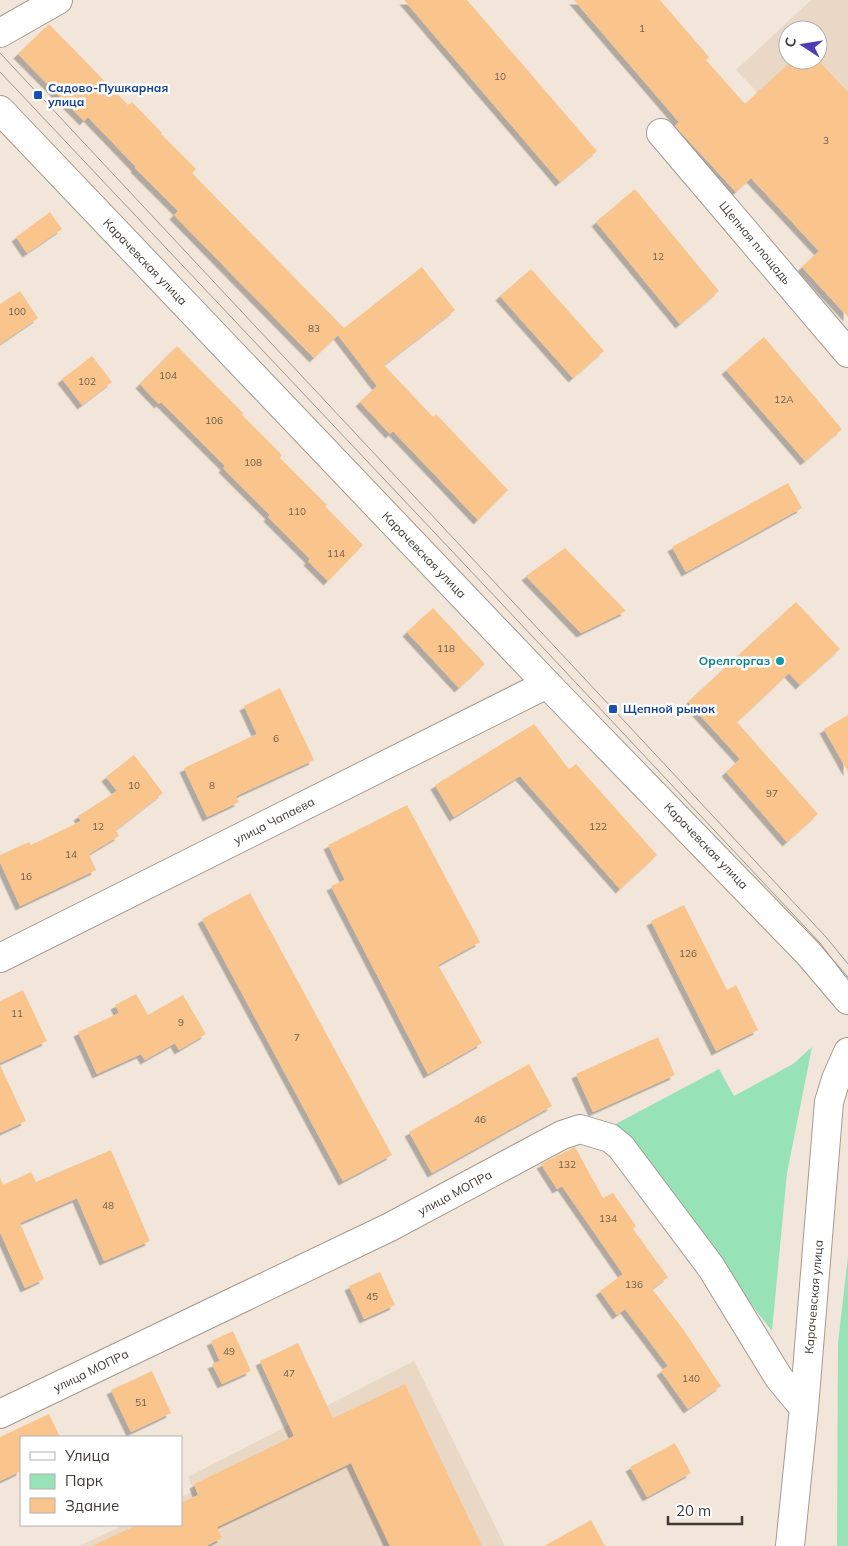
<svg xmlns="http://www.w3.org/2000/svg" width="848" height="1546" viewBox="0 0 848 1546" font-family="Mulish,sans-serif">
<style>
.built{fill:#ead8c7;fill-rule:evenodd}
.green{fill:#98e2b7}
.building{fill:#fac58d;filter:url(#shadow)}
.lines{fill:none;stroke-linecap:round;stroke-linejoin:round}
.minor-casing{stroke:#a59a8f;stroke-width:30}
.minor{stroke:#fff;stroke-width:28}
.tram{stroke:#a0978e;stroke-width:1}
.transit-dot{fill:#1a4fb4;stroke:#fff;stroke-width:2}
.culture-dot{fill:#0f9aa8;stroke:#fff;stroke-width:2}
.labels{text-anchor:middle;stroke-width:5;stroke-linejoin:round;paint-order:stroke}
.number-label{font-size:10px;fill:#6e5d4b}
.transit-label{font-size:12px;font-weight:bold;fill:#164399;stroke:#fff;text-anchor:start}
.street-label{font-size:12px;fill:#3f3a35;stroke:#fff}
.culture-label{font-size:12px;font-weight:bold;fill:#0d838f;stroke:#fff;text-anchor:end}
</style>
<defs>
<filter id="shadow"><feDropShadow dx="-4.5" dy="4.5" stdDeviation="0" flood-color="#0004"/></filter>
</defs>
<rect width="100%" height="100%" fill="#f2e6da"/>
<g class="built">
<path d="M811,0H848V187L736,70ZM788,30H818V60H788Z"/>
<polygon points="414,1361 505,1546 79,1546 124,1525 181,1525 181,1497 194,1491 188,1477"/>
</g>
<g class="green">
<polygon points="812,1047 787,1173 772,1331 612,1126 719,1069 734,1096 793,1064"/>
<polygon points="848,1256 848,1546 837,1546 838,1343"/>
</g>
<g class="building">
<polygon points="404,0 467,0 597,151 560,182"/>
<polygon points="574,0 660,0 709,57 706,60 745,104 793,60 818,60 848,92 848,317 802,267 819,251 751,178 736,192 675,126 679,122"/>
<polygon points="49,24 128,105 132,102 162,133 161,134 196,169 192,173 344,328 422,267 455,310 384,365 433,417 436,414 508,490 478,520 393,431 390,434 360,402 377,386 338,335 314,358 174,215 178,211 135,168 136,167 88,117 84,121 18,54"/>
<polygon points="635,189 719,291 680,324 596,222"/>
<polygon points="50,212 62,229 27,253 16,237"/>
<polygon points="531,269 604,351 573,378 500,296"/>
<polygon points="20,291 38,318 0,344 0,304"/>
<polygon points="764,337 842,429 805,461 726,370"/>
<polygon points="177,346 243,413 242,415 282,455 280,458 327,505 325,506 363,545 328,581 308,561 310,559 268,517 270,515 223,468 225,466 161,402 159,404 140,384"/>
<polygon points="92,356 112,382 82,405 62,379"/>
<polygon points="788,483 802,508 686,572 672,547"/>
<polygon points="565,548 626,611 581,633 526,576"/>
<polygon points="796,602 840,649 800,685 789,673 737,722 818,814 787,842 726,772 740,759 688,702"/>
<polygon points="433,608 485,664 459,688 407,632"/>
<polygon points="280,688 314,760 236,796 239,802 207,817 184,768 257,734 244,706"/>
<polygon points="848,715 848,772 824,729"/>
<polygon points="534,724 569,769 576,764 657,855 620,889 520,776 454,817 435,785"/>
<polygon points="134,755 163,793 116,830 119,836 89,854 96,870 20,906 0,862 0,855 29,842 31,845 81,821 78,816 117,791 106,777"/>
<polygon points="407,805 480,942 438,965 482,1043 428,1074 331,886 345,880 328,845"/>
<polygon points="250,893 392,1155 343,1181 202,919"/>
<polygon points="684,905 727,990 736,985 758,1030 716,1051 651,921"/>
<polygon points="23,990 47,1041 0,1063 0,1001"/>
<polygon points="136,994 148,1015 183,995 206,1034 179,1050 175,1043 145,1060 141,1054 97,1074 78,1032 119,1013 115,1005"/>
<polygon points="658,1037 675,1075 593,1112 576,1074"/>
<polygon points="529,1064 552,1106 432,1173 409,1132"/>
<polygon points="0,1065 26,1121 0,1133"/>
<polygon points="575,1147 603,1198 613,1193 636,1226 633,1229 668,1277 652,1289 683,1329 721,1386 688,1409 661,1371 668,1366 625,1309 617,1315 600,1291 623,1274 562,1186 557,1189 541,1164"/>
<polygon points="111,1150 150,1241 104,1261 77,1198 20,1223 44,1279 25,1288 0,1232 0,1177 3,1185 31,1172 36,1182"/>
<polygon points="380,1272 395,1305 364,1319 349,1286"/>
<polygon points="233,1331 251,1371 222,1384 212,1364 220,1361 211,1341"/>
<polygon points="298,1343 333,1418 405,1384 482,1546 390,1546 351,1463 217,1527 222,1538 206,1546 92,1546 137,1525 181,1525 181,1503 198,1495 194,1484 294,1436 260,1361"/>
<polygon points="152,1371 171,1413 131,1432 111,1390"/>
<polygon points="49,1414 60,1437 21,1437 21,1471 0,1481 0,1437"/>
<polygon points="675,1443 691,1473 647,1497 630,1467"/>
<polygon points="591,1520 605,1546 544,1546"/>
</g>
<g class="lines">
<defs>
<g id="minor">
<polyline points="0,33 58,0"/>
<polyline points="0,110 547,684 808,953 848,1000"/>
<polyline points="661,133 848,353"/>
<polyline points="0,958 547,684"/>
<polyline points="0,1414 390,1227 562,1135 580,1129 610,1138 621,1147 711,1267 779,1378 804,1408"/>
<polyline points="790,1546 804,1408 829,1102 836,1079 848,1052"/>
</g>
</defs>
<use href="#minor" class="minor-casing"/>
<use href="#minor" class="minor"/>
<g class="tram">
<polyline points="0,53 826,937 848,964"/>
<polyline points="0,72 517,620 820,943 848,980"/>
</g>
</g>
<g class="transit-dot">
<rect x="33" y="90" width="10" height="10" rx="2.5"/>
<rect x="608" y="704" width="10" height="10" rx="2.5"/>
</g>
<circle class="culture-dot" cx="780" cy="661" r="5"/>
<g class="labels">
<g class="number-label">
<text x="642" y="32">1</text>
<text x="500" y="80">10</text>
<text x="826" y="144">3</text>
<text x="658" y="260">12</text>
<text x="17" y="315">100</text>
<text x="314" y="332">83</text>
<text x="168" y="379">104</text>
<text x="87" y="385">102</text>
<text x="784" y="403">12А</text>
<text x="214" y="424">106</text>
<text x="253" y="466">108</text>
<text x="297" y="515">110</text>
<text x="336" y="557">114</text>
<text x="446" y="652">118</text>
<text x="276" y="742">6</text>
<text x="134" y="789">10</text>
<text x="212" y="789">8</text>
<text x="772" y="797">97</text>
<text x="98" y="830">12</text>
<text x="598" y="830">122</text>
<text x="71" y="858">14</text>
<text x="26" y="880">16</text>
<text x="688" y="957">126</text>
<text x="17" y="1017">11</text>
<text x="181" y="1026">9</text>
<text x="297" y="1041">7</text>
<text x="480" y="1123">46</text>
<text x="567" y="1168">132</text>
<text x="108" y="1209">48</text>
<text x="608" y="1222">134</text>
<text x="634" y="1288">136</text>
<text x="372" y="1300">45</text>
<text x="229" y="1355">49</text>
<text x="289" y="1377">47</text>
<text x="691" y="1382">140</text>
<text x="141" y="1406">51</text>
</g>
<g class="transit-label">
<text x="48" y="92">Садово-Пушкарная<tspan x="48" dy="14">улица</tspan></text>
<text x="623" y="713">Щепной рынок</text>
</g>
<g class="street-label">
<text transform="translate(755 243) rotate(50)" y="4">Щепная площадь</text>
<text transform="translate(145 262) rotate(46)" y="4">Карачевская улица</text>
<text transform="translate(424 555) rotate(46)" y="4">Карачевская улица</text>
<text transform="translate(274 821) rotate(-27)" y="4">улица Чапаева</text>
<text transform="translate(706 846) rotate(46)" y="4">Карачевская улица</text>
<text transform="translate(455 1193) rotate(-28)" y="4">улица МОПРа</text>
<text transform="translate(814 1297) rotate(-85)" y="4">Карачевская улица</text>
<text transform="translate(91 1371) rotate(-26)" y="4">улица МОПРа</text>
</g>
<g class="culture-label">
<text x="770" y="665">Орелгоргаз</text>
</g>
</g>
<rect x="20" y="1436" width="162" height="90" fill="#ffffff" stroke="#b2b0ae"/>
<rect x="30" y="1452" width="25" height="8" fill="#ffffff" stroke="#b2b0ae"/>
<text x="65" y="1461" font-size="15" fill="#3f3a35">Улица</text>
<rect x="30" y="1474" width="25" height="15" fill="#98e2b7" stroke="#b2b0ae"/>
<text x="65" y="1486" font-size="15" fill="#3f3a35">Парк</text>
<rect x="30" y="1498" width="25" height="15" fill="#fac58d" stroke="#b2b0ae"/>
<text x="65" y="1511" font-size="15" fill="#3f3a35">Здание</text>
<g transform="translate(803 45) rotate(282)"><circle r="24" fill="#ffffff" stroke="#b2b0ae"/>
<path d="M0-4L9 19L0 12L-9 19Z" fill="#4e3db4"/>
<text y="-8" font-size="14" font-weight="bold" text-anchor="middle" fill="#3f3a35">С</text>
</g>
<path d="M668 1516v8h74v-8" fill="none" stroke="#3f3a35" stroke-width="2.5"/>
<text x="676" y="1516" font-size="15" fill="#3f3a35" stroke="#ffffff" stroke-width="4" paint-order="stroke">20 m</text>
</svg>
